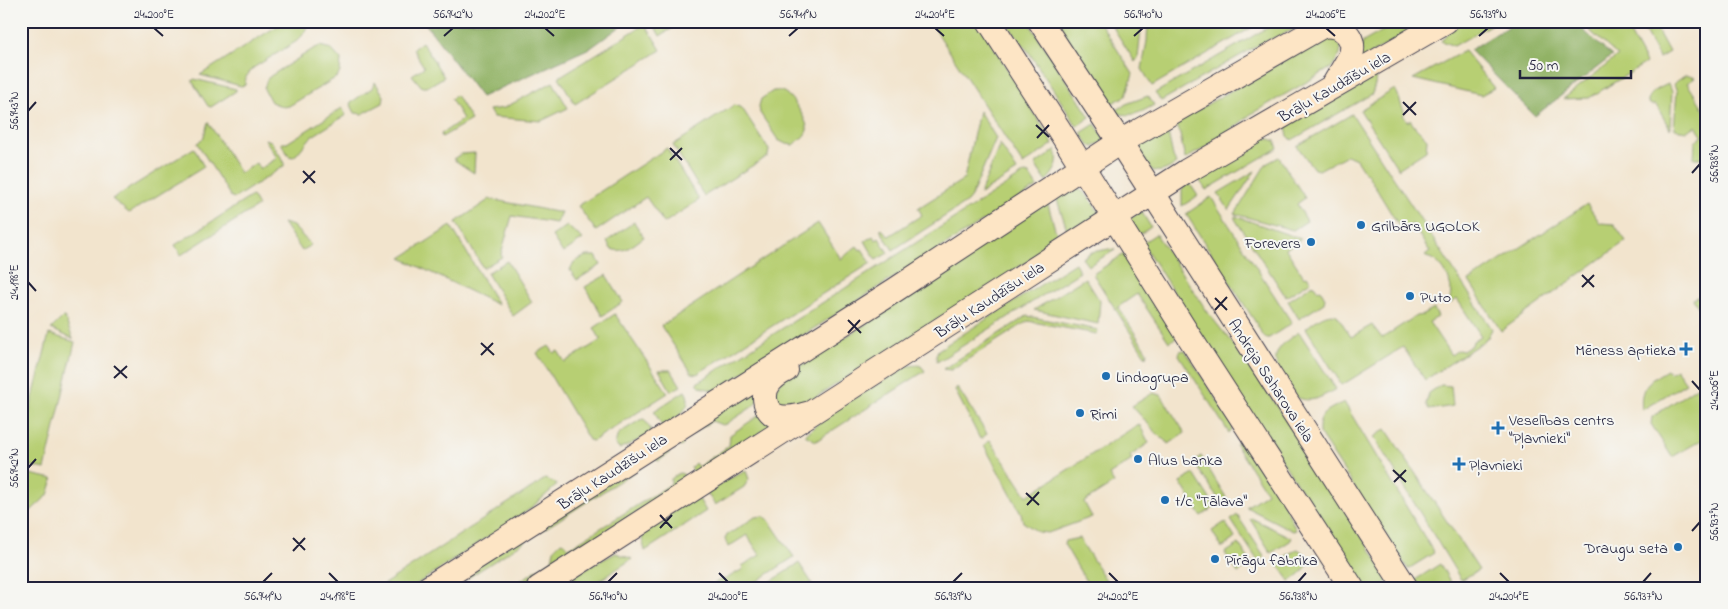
<svg xmlns="http://www.w3.org/2000/svg" width="1728" height="609" viewBox="0 0 1728 609" font-family="'Indie Flower',sans-serif">
<style>
.green{fill:#b7cf73;stroke:#6c7857}
.forest{fill:#91b265;stroke:#5a6a50}
.lines{fill:none;stroke-linecap:round;stroke-linejoin:round}
.secondary-casing{stroke:#413f51;stroke-width:26}
.secondary{stroke:#fde5c5;stroke-width:24}
.ticks{fill:none;stroke:#22223b;stroke-width:2}
.poi-dot{fill:#1f6fb2;stroke:#f6f6f2;stroke-width:2}
.labels{text-anchor:middle;stroke-width:4;stroke-linejoin:round;paint-order:stroke}
.street-label{font-size:16px;fill:#22223b;stroke:#f6f6f2}
.poi-label{font-size:16px;fill:#22223b;stroke:#f6f6f2;text-anchor:start}
.neatline{fill:none;stroke:#22223b;stroke-width:2}
.ticks-label{font-size:12px;text-anchor:middle;fill:#22223b}
</style>
<rect width="100%" height="100%" fill="#f6f6f2"/>
<filter id="ink" filterUnits="userSpaceOnUse"><feTurbulence type="fractalNoise" baseFrequency=".02" numOctaves="2"/><feDisplacementMap in="SourceGraphic" scale="10" xChannelSelector="R" yChannelSelector="G"/><feConvolveMatrix kernelMatrix="1 2 1 2 8 2 1 2 1" color-interpolation-filters="sRGB"/></filter>
<filter id="wash" filterUnits="userSpaceOnUse"><feTurbulence type="fractalNoise" baseFrequency=".0096" numOctaves="4" result="noise"/><feDisplacementMap in="SourceGraphic" scale="20" xChannelSelector="R" yChannelSelector="G"/><feGaussianBlur stdDeviation="1.12" result="paint"/><feColorMatrix in="noise" values="0 0 0 0 0 0 0 0 0 0 0 0 0 0 0 0 0 1.4 0 .05"/><feComposite in="paint" operator="in"/></filter>
<g filter="url(#wash)">
<rect width="100%" height="100%" fill="#f2e4cd"/>
<g class="green">
<polygon points="285,21 311,21 302,36 297,41 253,68 246,77 245,85 241,86 200,75"/>
<polygon points="652,21 684,21 660,36"/>
<polygon points="932,21 978,21 1053,144 1023,165 933,26"/>
<polygon points="1004,21 1028,21 1090,117 1077,126 1028,51"/>
<polygon points="1052,21 1099,21 1133,74 1126,96 1106,106"/>
<polygon points="1109,21 1142,21 1138,58 1135,62"/>
<polygon points="1148,21 1263,21 1152,86 1142,69 1147,41"/>
<polygon points="1279,21 1314,21 1262,43 1161,101 1155,93"/>
<polygon points="1400,21 1411,26 1420,21 1428,21 1357,62 1363,42"/>
<polygon points="1465,21 1497,21 1454,46 1441,41 1450,30"/>
<polygon points="1579,21 1623,21 1646,63 1589,98 1563,99 1618,56"/>
<polygon points="1639,21 1652,21 1669,52 1659,58"/>
<polygon points="645,24 661,50 575,104 559,77"/>
<polygon points="1329,34 1333,34 1341,47 1340,55 1331,68 1251,114 1219,140 1185,159 1179,130 1175,123"/>
<polygon points="422,42 444,77 427,87 422,87 412,75 424,67 413,49"/>
<polygon points="320,46 331,49 341,60 340,72 337,77 289,106 284,107 271,102 264,89 267,79 272,75 313,49"/>
<polygon points="1464,51 1494,88 1481,95 1413,79"/>
<polygon points="1686,75 1695,78 1687,83 1707,114 1707,158 1694,158 1695,142 1703,136 1696,126 1687,131 1674,129 1677,91 1673,84"/>
<polygon points="1374,77 1377,78 1372,94 1292,140 1288,136 1286,128 1289,122 1349,88"/>
<polygon points="194,79 236,89 236,91 211,107 208,106 192,81"/>
<polygon points="375,82 384,96 383,103 362,114 355,113 350,103 372,88"/>
<polygon points="553,82 568,108 541,121 493,117 489,110 504,108"/>
<path d="M1668,84L1672,91L1670,129L1656,105H1652L1648,103C1647,93 1660,88 1668,84Z"/>
<path d="M1395,89C1400,97 1400,105 1405,113L1403,115L1408,122L1410,120L1415,127L1427,139L1426,151L1398,169L1360,110Z"/>
<path d="M773,91C778,91 781,90 785,93C792,97 809,122 807,130C805,137 799,140 793,145L786,144L778,140L760,113L759,106L761,99Z"/>
<polygon points="456,95 471,120 442,137 441,134 463,119 451,99"/>
<path d="M1148,96L1154,105C1140,113 1130,118 1114,112L1126,104Z"/>
<polygon points="734,105 742,108 769,150 768,156 704,196 673,145"/>
<polygon points="342,108 346,115 311,137 296,155 293,157 289,156 281,143 287,143"/>
<polygon points="979,111 996,138 971,197 967,202 893,250 881,231 881,228 889,236 922,215 918,208 964,179"/>
<path d="M1352,114L1492,329L1487,339L1425,380L1403,347L1342,385L1306,328C1314,322 1326,311 1337,315L1351,337L1372,325L1382,338L1416,316L1423,315L1434,309L1438,317L1429,322L1451,355L1458,350L1463,351L1472,345L1473,341L1481,336L1457,299L1451,303L1450,302C1450,296 1452,290 1450,284C1448,273 1438,259 1426,257L1425,256L1430,252L1412,224L1402,231L1366,172L1365,173L1356,159L1347,155L1319,170L1314,169L1297,146Z"/>
<polygon points="208,122 240,173 256,163 260,169 277,158 265,139 271,141 284,162 284,166 235,198 231,197 197,143 203,139"/>
<polygon points="1095,124 1106,140 1093,147 1089,145 1081,133"/>
<path d="M1167,128L1173,156L1176,164C1151,181 1148,166 1134,147Z"/>
<polygon points="1265,137 1275,141 1278,148 1206,190 1196,175"/>
<polygon points="1000,144 1017,171 980,194"/>
<polygon points="194,148 204,167 129,213 112,199"/>
<polygon points="667,148 699,200 664,223 646,197 596,231 578,206"/>
<path d="M1056,150C1060,163 1055,172 1046,181L1036,166L1037,163Z"/>
<polygon points="475,153 474,173 453,159 461,154"/>
<polygon points="1279,157 1305,198 1297,204 1307,221 1293,230 1235,214 1266,164"/>
<polygon points="1255,171 1229,210 1218,193"/>
<polygon points="1025,173 1029,174 1037,187 715,391 701,387 697,383"/>
<polygon points="1188,181 1198,196 1182,206 1182,190"/>
<path d="M1072,187C1086,189 1092,203 1100,214L1069,235L1055,194Z"/>
<polygon points="252,196 258,206 181,255 175,245"/>
<polygon points="1211,197 1292,323 1269,338 1266,338 1262,334 1256,323 1186,214"/>
<polygon points="490,199 556,212 561,212 556,223 512,216 501,254 502,257 483,268 456,222"/>
<polygon points="1047,201 1055,229 1061,240 796,410 790,412 775,402 775,389 785,376 889,309 921,281"/>
<polygon points="1587,204 1600,223 1614,224 1626,241 1501,331 1469,281"/>
<polygon points="1141,211 1151,227 1137,236 1127,220"/>
<polygon points="1235,216 1301,239 1286,249 1304,277 1307,276 1311,281 1286,297 1235,219"/>
<path d="M634,222L644,237C633,245 624,254 611,249L607,241Z"/>
<polygon points="283,223 293,226 311,245 302,251"/>
<path d="M818,223L841,259C847,255 851,250 857,246L860,250L862,249L871,263L697,374L692,373L661,326Z"/>
<polygon points="451,226 498,305 401,258"/>
<polygon points="567,226 583,239 563,253 552,236"/>
<polygon points="1156,234 1209,314 1252,368 1390,580 1377,588 1364,588 1142,243"/>
<polygon points="873,236 876,240 879,238 888,253 876,260 865,241"/>
<polygon points="1109,249 1115,250 1088,266 1082,258 1092,252"/>
<polygon points="1124,254 1175,331 1176,338 1169,342 1137,294 1118,307 1147,352 1146,357 1093,274"/>
<polygon points="586,256 596,256 601,265 577,280 570,270 574,262"/>
<polygon points="507,261 532,302 513,316 487,273"/>
<polygon points="1075,263 1080,272 937,362 936,356 938,350"/>
<polygon points="606,275 623,302 602,316 585,287"/>
<polygon points="1085,278 1100,301 1098,324 1034,310"/>
<polygon points="1313,284 1317,290 1320,289 1325,298 1324,303 1299,319 1288,301"/>
<polygon points="1707,292 1707,320 1693,299"/>
<polygon points="615,314 668,393 593,441 589,440 537,353 549,346 554,353 558,351 565,362 601,340 594,328"/>
<polygon points="64,316 73,339 51,329"/>
<polygon points="1027,316 1098,330 1097,334 1028,321 951,370 943,369"/>
<path d="M1299,332L1336,389C1321,397 1312,404 1296,397C1277,367 1261,356 1299,332Z"/>
<polygon points="49,334 75,342 45,469 21,464 21,445"/>
<polygon points="1185,350 1234,427 1229,433 1179,355 1180,351"/>
<polygon points="917,365 921,366 925,371 816,441 805,435 832,411 908,366"/>
<path d="M1676,369L1686,383L1642,410C1639,387 1648,381 1667,370L1670,373Z"/>
<polygon points="659,370 671,370 681,386 671,391"/>
<polygon points="1707,380 1707,437 1672,457 1651,424 1652,417"/>
<polygon points="759,384 757,402 752,407 726,424 722,425 712,421 681,441 683,445 681,447 675,444 672,440"/>
<polygon points="1441,385 1451,386 1453,406 1429,410 1426,404 1429,393"/>
<polygon points="957,387 987,434 980,439 955,390"/>
<path d="M685,391C696,408 674,419 663,428L654,411Z"/>
<polygon points="1153,393 1161,395 1185,433 1169,444 1158,435 1132,406"/>
<path d="M1344,402L1434,553L1408,569L1319,433C1318,412 1327,411 1344,402Z"/>
<polygon points="761,414 772,425 695,476 691,467 695,463 698,467 729,446 730,435"/>
<polygon points="644,419 650,428 652,434 619,449 615,444 618,434 640,420"/>
<polygon points="1139,424 1149,443 1130,456 1132,460 1109,475 1114,483 1084,502 1092,517 1048,533 1038,532 1023,522 1021,513 984,445 990,440 1027,496"/>
<polygon points="1386,429 1479,570 1461,580 1374,437"/>
<polygon points="1244,439 1279,492 1296,530 1293,531 1246,507 1267,493 1236,445 1239,440"/>
<polygon points="664,445 669,450 669,453 659,461 654,459 452,588 443,588"/>
<polygon points="1201,456 1227,499 1222,504 1195,464 1194,461"/>
<polygon points="746,471 749,479 744,487 715,505 705,490"/>
<polygon points="21,472 53,479 48,495 21,520"/>
<polygon points="679,473 683,474 688,480 520,588 509,588 552,560 554,549 561,542 565,543 569,548 671,484 671,479"/>
<polygon points="1194,474 1215,507 1201,516 1180,482"/>
<polygon points="545,479 556,483 556,486 530,509 411,588 378,588"/>
<polygon points="697,496 706,511 645,551 642,539 645,530"/>
<polygon points="1237,515 1265,557 1258,561 1231,520"/>
<polygon points="763,516 768,519 794,557 747,588 711,588 711,586 723,578 724,580 743,569 742,566 760,555 747,535 728,547 725,539 726,536 755,517"/>
<polygon points="1251,518 1290,537 1292,538 1290,541 1271,553 1250,519"/>
<polygon points="1225,522 1235,538 1222,548 1212,531"/>
<polygon points="1079,538 1111,588 1090,588 1064,544 1065,541"/>
<polygon points="1239,544 1252,564 1238,573 1225,553"/>
<polygon points="1298,549 1302,552 1308,565 1299,575 1290,581 1278,564 1287,555"/>
<polygon points="616,553 632,559 588,588 547,588"/>
<polygon points="799,563 812,583 803,588 761,588"/>
<polygon points="1440,564 1454,588 1420,588 1415,580"/>
</g>
<g class="forest">
<polygon points="628,21 592,47 481,97 424,22"/>
<polygon points="1517,21 1573,21 1612,56 1535,116 1470,50"/>
</g>
</g>
<g filter="url(#ink)">
<g class="lines">
<defs>
<g id="secondary">
<polyline points="989,21 1058,128 1190,338 1352,588"/>
<polyline points="1040,21 1120,142 1406,588"/>
<path d="M1321,26C1340,23 1357,36 1351,55L1333,86"/>
<path d="M786,370C780,373 774,377 770,382C761,393 764,414 780,417C789,419 798,416 807,414"/>
<polyline points="428,588 895,290 1120,142 1331,21"/>
<polyline points="539,588 1187,171 1446,21"/>
</g>
</defs>
<use href="#secondary" class="secondary-casing"/>
<use href="#secondary" class="secondary"/>
</g>
</g>
<path class="ticks" d="M154,28L163,36M545,28L554,36M935,28L944,36M1326,28L1335,36M444,36L453,28M789,36L798,28M1134,36L1143,28M1479,36L1488,28M1403,102L1416,115M28,111L36,102M1403,115L1416,102M1036,125L1049,137M1037,138L1049,125M670,148L682,160M670,160L682,148M303,171L315,183M1692,173L1700,164M303,183L315,171M1582,275L1594,287M28,282L36,291M1582,287L1594,275M1215,298L1227,310M1215,310L1227,297M848,320L861,333M848,333L860,320M481,343L494,355M481,355L493,343M114,366L127,378M114,378L127,366M1692,381L1700,390M28,468L36,459M1393,470L1406,482M1394,482L1406,470M1026,493L1039,505M1027,505L1039,492M660,515L672,528M660,528L672,515M1692,531L1700,522M293,538L305,550M293,551L305,538M329,573L338,582M719,573L728,582M1109,573L1118,582M1500,573L1509,582M263,582L272,573M608,582L617,573M953,582L962,573M1298,582L1306,573M1643,582L1651,573"/>
<g class="poi-dot">
<circle cx="1361" cy="225" r="5"/>
<circle cx="1311" cy="242" r="5"/>
<circle cx="1410" cy="296" r="5"/>
<path d="M1683.5 341.5h5v5h5v5h-5v5h-5v-5h-5v-5h5z"/>
<circle cx="1106" cy="376" r="5"/>
<circle cx="1080" cy="413" r="5"/>
<path d="M1495.5 420.5h5v5h5v5h-5v5h-5v-5h-5v-5h5z"/>
<circle cx="1138" cy="459" r="5"/>
<path d="M1456.5 456.5h5v5h5v5h-5v5h-5v-5h-5v-5h5z"/>
<circle cx="1165" cy="500" r="5"/>
<circle cx="1678" cy="547" r="5"/>
<circle cx="1215" cy="559" r="5"/>
</g>
<g class="labels">
<g class="street-label">
<text transform="translate(1334 86) rotate(-30)" y="6">Brāļu Kaudzīšu iela</text>
<text transform="translate(989 299) rotate(-33)" y="6">Brāļu Kaudzīšu iela</text>
<text transform="translate(1272 380) rotate(57)" y="6">Andreja Saharova iela</text>
<text transform="translate(612 471) rotate(-33)" y="6">Brāļu Kaudzīšu iela</text>
</g>
<g class="poi-label">
<text x="1371" y="231">Grilbārs UGOLOK</text>
<text x="1301" y="248" text-anchor="end">Forevers</text>
<text x="1420" y="302">Puto</text>
<text x="1676" y="355" text-anchor="end">Mēness aptieka</text>
<text x="1116" y="382">Lindogrupa</text>
<text x="1090" y="419">Rimi</text>
<text x="1509" y="425">Veselības centrs<tspan x="1509" dy="18">"Pļavnieki"</tspan></text>
<text x="1148" y="465">Alus banka</text>
<text x="1469" y="470">Pļavnieki</text>
<text x="1175" y="506">t/c "Tālava"</text>
<text x="1668" y="553" text-anchor="end">Draugu seta</text>
<text x="1225" y="565">Pīrāgu fabrika</text>
</g>
</g>
<rect width="1728" height="609" fill="none" stroke="#f6f6f2" stroke-width="55"/>
<path d="M1520 70v8h111v-8" fill="none" stroke="#22223b" stroke-width="2.5"/>
<text x="1528" y="70" font-size="15" fill="#22223b" stroke="#f6f6f2" stroke-width="4" paint-order="stroke">50 m</text>
<rect x="28" y="28" width="1672" height="554" class="neatline"/>
<g class="ticks-label">
<text x="154" y="18">24.200°E</text>
<text x="453" y="18">56.942°N</text>
<text x="545" y="18">24.202°E</text>
<text x="798" y="18">56.941°N</text>
<text x="935" y="18">24.204°E</text>
<text x="1143" y="18">56.940°N</text>
<text x="1326" y="18">24.206°E</text>
<text x="1488" y="18">56.939°N</text>
<text transform="translate(14 111) rotate(-90)" y="4">56.943°N</text>
<text transform="translate(1714 164) rotate(-90)" y="4">56.938°N</text>
<text transform="translate(14 282) rotate(-90)" y="4">24.198°E</text>
<text transform="translate(1714 390) rotate(-90)" y="4">24.206°E</text>
<text transform="translate(14 468) rotate(-90)" y="4">56.942°N</text>
<text transform="translate(1714 522) rotate(-90)" y="4">56.937°N</text>
<text x="263" y="600">56.941°N</text>
<text x="338" y="600">24.198°E</text>
<text x="608" y="600">56.940°N</text>
<text x="728" y="600">24.200°E</text>
<text x="953" y="600">56.939°N</text>
<text x="1118" y="600">24.202°E</text>
<text x="1298" y="600">56.938°N</text>
<text x="1509" y="600">24.204°E</text>
<text x="1643" y="600">56.937°N</text>
</g>
</svg>
